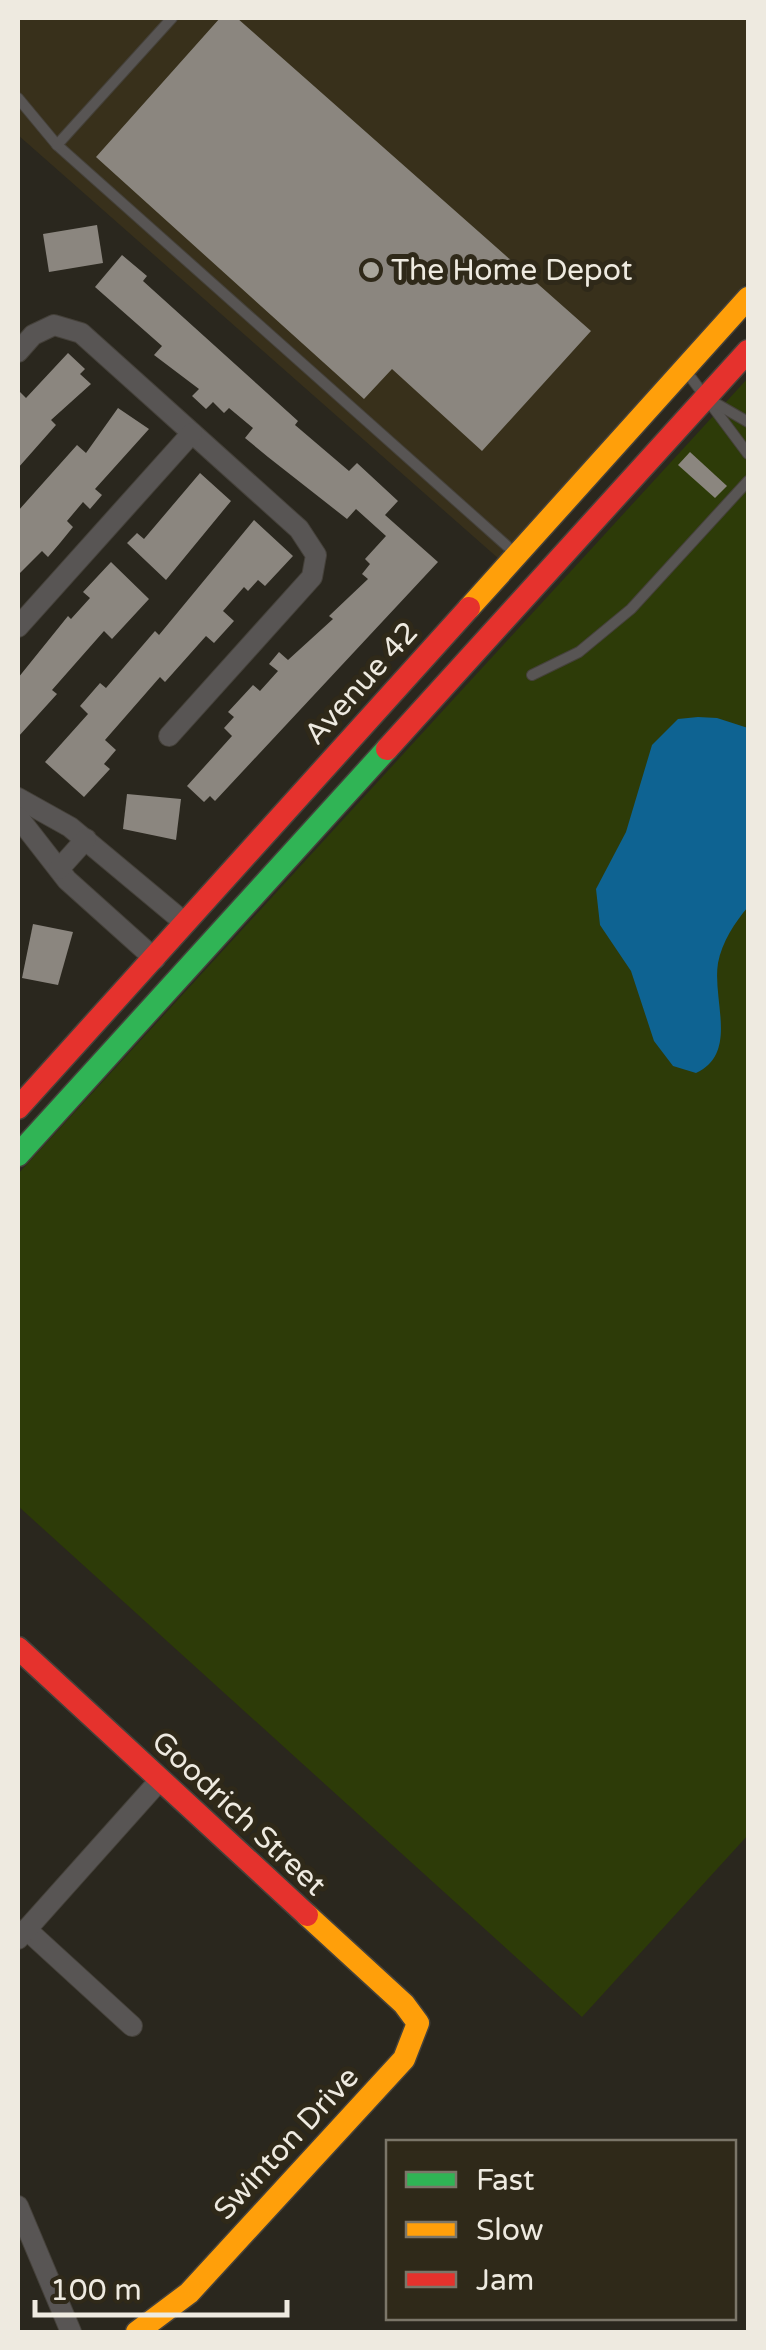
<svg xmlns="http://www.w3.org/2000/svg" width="766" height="2350" viewBox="0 0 766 2350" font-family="'Varela Round',sans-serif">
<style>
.built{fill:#38301b}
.green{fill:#2d3b08}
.water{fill:#0e6392}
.building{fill:#8b867f}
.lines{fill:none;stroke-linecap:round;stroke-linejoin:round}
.lane-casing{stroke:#45413a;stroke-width:12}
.street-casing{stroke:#45413a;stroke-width:22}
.fast-casing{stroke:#45413a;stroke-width:25}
.slow-casing{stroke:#45413a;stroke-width:25}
.jam-casing{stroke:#45413a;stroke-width:25}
.lane{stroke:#585554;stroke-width:10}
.street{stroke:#585554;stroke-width:20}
.fast{stroke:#30b455;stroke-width:22}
.slow{stroke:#ff9f0a;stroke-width:22}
.jam{stroke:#e5322d;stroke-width:22}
.poi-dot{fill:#a9a69c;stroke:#2f2919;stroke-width:4}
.labels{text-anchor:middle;stroke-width:10;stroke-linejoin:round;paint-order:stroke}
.poi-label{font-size:30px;fill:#eeeae0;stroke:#2f2919;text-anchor:start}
.street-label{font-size:30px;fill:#eeeae0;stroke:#2f2919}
</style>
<rect width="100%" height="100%" fill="#2a271e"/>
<polygon class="built" points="18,18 748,18 748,281 499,559 18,135"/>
<polygon class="green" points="748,378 748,1835 582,2017 18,1506 18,1174"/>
<path class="water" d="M698,717L717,718L748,728V907C735,922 722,942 718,963C712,1000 739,1053 696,1073L673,1066L654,1041L631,971L600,925L596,889L626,832L652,745L678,719Z"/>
<g class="building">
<polygon points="220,18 237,18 591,331 482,451 392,369 364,399 96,157"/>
<polygon points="97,225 103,263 49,272 43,234"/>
<polygon points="122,255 147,276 143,281 298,421 295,425 349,471 357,463 398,501 385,515 438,562 215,801 210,796 204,802 187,786 232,736 224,728 234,717 228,712 253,685 260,691 278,671 269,664 279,652 288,660 333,619 329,616 368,579 362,574 370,564 365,559 386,536 356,509 347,519 268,457 245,438 253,428 229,408 224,413 213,402 206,409 192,396 199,389 154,355 162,346 95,287"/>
<polygon points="68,353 85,369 80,374 91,384 51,420 56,425 18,468 18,390 26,398"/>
<polygon points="118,408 149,429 95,489 102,495 90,509 83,502 67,521 73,527 60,543 48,557 42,551 18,575 18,511 77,445 86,453"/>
<polygon points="690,452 727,486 715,498 678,465"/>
<polygon points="200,473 231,501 166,580 127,543 137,533 144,539"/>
<polygon points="254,520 293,556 265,586 258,580 248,591 244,587 223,611 234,621 214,643 206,636 165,682 160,677 105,740 116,750 104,764 110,769 84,797 45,762 88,714 80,706 100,683 106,688 155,631 159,635"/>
<polygon points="111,562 149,599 112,639 104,631 52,690 57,694 18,737 18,678 68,616 71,619 90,598 83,592"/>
<polygon points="127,794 181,799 176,840 123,829"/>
<polygon points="33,924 73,932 58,985 22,978"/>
</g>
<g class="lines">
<defs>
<g id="lane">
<polyline points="18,98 57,145 516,554"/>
<polyline points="57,145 172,18"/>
<polyline points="686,371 748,454"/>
<polyline points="710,400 748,422"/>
<polyline points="532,675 579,652 631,609 748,481"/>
</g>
<g id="street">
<polyline points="18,352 33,335 54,325 81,333 299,529 316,555 312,577 169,736"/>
<polyline points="18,627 192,433"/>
<polyline points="18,798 70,827 185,923"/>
<polyline points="18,817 67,880 155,959"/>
<polyline points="59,869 86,839"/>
<polyline points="26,1929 132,2026"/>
<polyline points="18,1939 160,1780"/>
<polyline points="18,2206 71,2332"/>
</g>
<polyline id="fast" points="18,1155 387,749"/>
<g id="slow">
<polyline points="469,608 748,298"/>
<polyline points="137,2332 189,2293 404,2059 418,2023 404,2004 307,1915"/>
</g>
<g id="jam">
<polyline points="387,749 748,351"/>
<polyline points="18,1108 469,608"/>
<polyline points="18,1648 307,1915"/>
</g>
</defs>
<use href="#lane" class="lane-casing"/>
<use href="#street" class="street-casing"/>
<use href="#fast" class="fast-casing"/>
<use href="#slow" class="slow-casing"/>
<use href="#jam" class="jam-casing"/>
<use href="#lane" class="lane"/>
<use href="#street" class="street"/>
<use href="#fast" class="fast"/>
<use href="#slow" class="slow"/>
<use href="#jam" class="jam"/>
</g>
<circle class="poi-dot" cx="371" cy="270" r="10"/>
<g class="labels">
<g class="poi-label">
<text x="391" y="280">The Home Depot</text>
</g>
<g class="street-label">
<text transform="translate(361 683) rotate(-48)" y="10">Avenue 42</text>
<text transform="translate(239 1813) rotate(43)" y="10">Goodrich Street</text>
<text transform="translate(286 2143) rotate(-47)" y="10">Swinton Drive</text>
</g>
</g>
<rect width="766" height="2350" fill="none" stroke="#eeeae0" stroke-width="40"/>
<rect x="386" y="2140" width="350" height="180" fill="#2f2919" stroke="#7b7669" stroke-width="2.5"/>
<rect x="406" y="2172" width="50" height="15" fill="#30b455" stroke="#7b7669" stroke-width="2.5"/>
<text x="476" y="2190" font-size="30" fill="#eeeae0">Fast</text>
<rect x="406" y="2222" width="50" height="15" fill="#ff9f0a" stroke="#7b7669" stroke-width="2.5"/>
<text x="476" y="2240" font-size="30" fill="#eeeae0">Slow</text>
<rect x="406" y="2272" width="50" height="15" fill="#e5322d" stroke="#7b7669" stroke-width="2.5"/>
<text x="476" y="2290" font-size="30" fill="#eeeae0">Jam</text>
<path d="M35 2300v15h252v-15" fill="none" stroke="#eeeae0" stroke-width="5"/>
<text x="50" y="2300" font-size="30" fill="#eeeae0" stroke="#2f2919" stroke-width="8" paint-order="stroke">100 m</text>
</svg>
